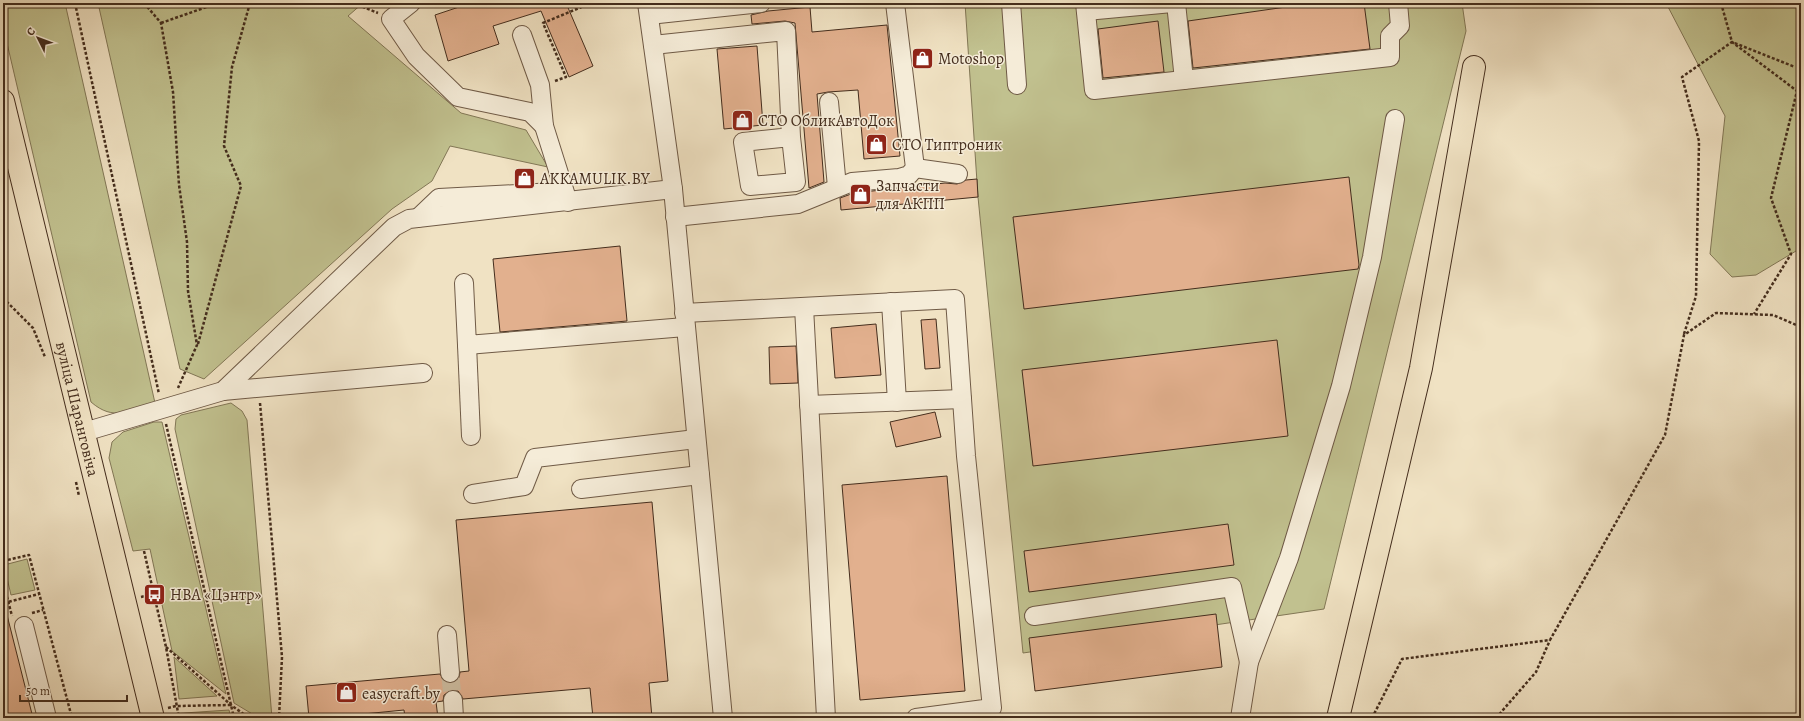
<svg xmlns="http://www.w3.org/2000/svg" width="1804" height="721" viewBox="0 0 1804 721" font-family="Alegreya,serif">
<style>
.green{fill:#c1c18f;stroke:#827756}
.building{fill:#e2b08e;stroke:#442d1d}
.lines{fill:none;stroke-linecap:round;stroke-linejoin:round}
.minor-tunnel{stroke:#cebea2;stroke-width:18;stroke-dasharray:18 9;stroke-linecap:butt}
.minor-casing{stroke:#6f5a46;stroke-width:20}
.major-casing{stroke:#442d1d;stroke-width:24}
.path{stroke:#442d1d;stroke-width:2.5;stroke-dasharray:3 2;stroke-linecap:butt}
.minor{stroke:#f5ecd8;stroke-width:18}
.major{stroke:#f0e2c3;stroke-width:22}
.labels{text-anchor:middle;stroke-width:3;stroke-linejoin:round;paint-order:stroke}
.poi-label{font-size:16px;fill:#442d1d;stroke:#f5ecd8;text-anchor:start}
.street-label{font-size:16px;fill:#442d1d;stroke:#f5ecd8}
</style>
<rect width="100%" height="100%" fill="#f0e2c3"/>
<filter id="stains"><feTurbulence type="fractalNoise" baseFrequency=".005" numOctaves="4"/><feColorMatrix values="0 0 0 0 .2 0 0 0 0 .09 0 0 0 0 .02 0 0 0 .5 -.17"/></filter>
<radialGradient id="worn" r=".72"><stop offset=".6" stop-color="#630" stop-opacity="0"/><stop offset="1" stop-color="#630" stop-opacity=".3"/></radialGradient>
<g class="green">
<path d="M3,3H65L155,403C129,410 114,422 91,402L3,26Z"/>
<polygon points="98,3 363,3 348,16 461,113 526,130 548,167 450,146 432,181 392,209 204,379 180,369"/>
<polygon points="965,3 1462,3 1466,31 1324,609 1023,653 978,197"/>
<polygon points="1666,3 1801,3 1801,248 1756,275 1732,277 1710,254 1725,116"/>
<polygon points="231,403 242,411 247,420 272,718 259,718 234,703 175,429 176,419 181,415"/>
<polygon points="154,422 162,422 226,694 172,651 150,549 133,551 109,458 112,442 123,432"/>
<polygon points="27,559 35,590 11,595 4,565"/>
<polygon points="174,657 217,696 179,699"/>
<polygon points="229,710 231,718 170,718 169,714"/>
</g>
<g class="building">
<polygon points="471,3 566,3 593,66 569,77 541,11 493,26 499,44 448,61 435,15"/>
<polygon points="1314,3 1364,3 1370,49 1193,68 1188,21"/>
<polygon points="810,7 812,32 887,25 900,156 864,159 858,90 828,92 817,94 824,182 809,188 795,23 785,21 752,24 751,15 768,11"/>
<polygon points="1158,21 1164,72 1103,78 1098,29"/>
<polygon points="757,46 763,125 724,129 717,49"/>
<polygon points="1349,177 1359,265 1358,269 1024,309 1013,217"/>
<polygon points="977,179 978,197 841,210 840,198 854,193 945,183 957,184 966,180"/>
<polygon points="620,246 627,321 500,332 493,259"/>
<polygon points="936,319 940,368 925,369 921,320"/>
<polygon points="876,324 881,375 835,378 831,328"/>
<polygon points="1277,340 1288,436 1033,466 1022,370"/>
<polygon points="796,346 798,383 770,384 769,347"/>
<polygon points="935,412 941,437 896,447 890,422"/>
<polygon points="947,476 965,691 860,700 842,485"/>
<polygon points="652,502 668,681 649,683 652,718 593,718 590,688 463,699 458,691 452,690 444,695 443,701 436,702 438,718 405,718 404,710 343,716 343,718 309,718 306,686 440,674 445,682 451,683 459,678 460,672 469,671 456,520"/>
<polygon points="1228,524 1234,565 1029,592 1024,551"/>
<polygon points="1216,614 1222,667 1035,691 1029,638"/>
<polygon points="7,615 33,718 3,718 3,616"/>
</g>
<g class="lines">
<polyline class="minor-tunnel" points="450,673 453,700"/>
<defs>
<g id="minor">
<polyline points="411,3 391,19 416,56 458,97 530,112 544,126"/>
<polyline points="647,3 673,189 723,718"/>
<polyline points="1011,3 1017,85"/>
<polyline points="1085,3 1094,90 1390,57 1390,36 1400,26 1398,3"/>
<polyline points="1176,3 1184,80"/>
<polyline points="1086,11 1172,3"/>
<polyline points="649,15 761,3"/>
<polyline points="522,35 540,85 544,126 568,202"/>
<polyline points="653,45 786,31 791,137 743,142 750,186 796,182 791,137"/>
<polyline points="829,102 837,187"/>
<polyline points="915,168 958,174"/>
<polyline points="675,217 798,204 852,182 899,178 909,175 915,168 895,3"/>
<polyline points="418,218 439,198 555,192"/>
<polyline points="464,283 467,345 685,327"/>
<polyline points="891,302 897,402"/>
<polyline points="804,307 826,718"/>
<polyline points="684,313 955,299 966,456 992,708 916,718"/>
<polyline points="467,345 471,436"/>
<polyline points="223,391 423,373"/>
<polyline points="809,405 962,399"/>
<polyline points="84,432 223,391 394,227 409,219 673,189"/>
<polyline points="581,489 700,475"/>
<polyline points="473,494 524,486 535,458 696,439"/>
<polyline points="1034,616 1232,587 1249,662"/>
<polyline points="24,626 47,718"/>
<polyline points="447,635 450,673"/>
<polyline points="453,700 454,718"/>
<polyline points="1240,718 1249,662 1289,558 1341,386 1372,257 1395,119"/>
</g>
<g id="major">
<path id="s1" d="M3,101L153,718"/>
<polyline points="1338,718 1421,368 1474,67"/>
</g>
</defs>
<use href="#minor" class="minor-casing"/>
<use href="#major" class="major-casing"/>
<g class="path">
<polyline points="75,3 159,394"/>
<polyline points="144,3 161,23 173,92 179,185 187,242 188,291 197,345 178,388"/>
<polyline points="353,3 378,13"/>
<polyline points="1721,3 1732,42 1797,91 1771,198 1791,254 1754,314"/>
<polyline points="161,23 218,3"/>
<polyline points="555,81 566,77 543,23 584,6 586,3"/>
<polyline points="3,298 33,328 45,357"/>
<polyline points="1684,334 1696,296 1699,141 1682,77 1732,42 1795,67"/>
<polyline points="198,344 241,186 224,146 232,67 250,3"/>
<polyline points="260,403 282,657 279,718"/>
<polyline points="166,424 234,718"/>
<polyline points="76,482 79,496"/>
<polyline points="144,551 166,647 179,718"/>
<polyline points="3,561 29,555 72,718"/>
<polyline points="3,582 12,616"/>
<polyline points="141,597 154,594"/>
<polyline points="4,603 39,594"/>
<polyline points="32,613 43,610"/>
<polyline points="166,647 231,705 249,718"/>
<polyline points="168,708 176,706 231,705"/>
<polyline points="1372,718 1402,659 1550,640 1665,435 1684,335 1716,313 1773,315 1801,327"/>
<polyline points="1496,718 1536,672 1550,640"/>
</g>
<use href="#minor" class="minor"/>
<use href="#major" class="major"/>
</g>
<defs>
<symbol id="shop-square" viewBox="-11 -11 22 22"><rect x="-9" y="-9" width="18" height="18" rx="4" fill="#8f2418" stroke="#f5ecd8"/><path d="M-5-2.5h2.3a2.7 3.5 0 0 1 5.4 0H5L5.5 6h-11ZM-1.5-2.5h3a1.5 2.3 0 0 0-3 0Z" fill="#fff"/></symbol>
<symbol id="bus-square" viewBox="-11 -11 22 22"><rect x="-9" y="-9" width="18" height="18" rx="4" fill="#8f2418" stroke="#f5ecd8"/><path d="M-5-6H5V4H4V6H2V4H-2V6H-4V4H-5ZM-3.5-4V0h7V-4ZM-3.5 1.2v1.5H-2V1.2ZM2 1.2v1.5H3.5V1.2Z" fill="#fff"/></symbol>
</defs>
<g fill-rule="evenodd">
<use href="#shop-square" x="910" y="46" width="25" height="25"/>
<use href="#shop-square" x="730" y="108" width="25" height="25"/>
<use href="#shop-square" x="864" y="132" width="25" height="25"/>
<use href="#shop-square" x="512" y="166" width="25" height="25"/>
<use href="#shop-square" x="848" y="182" width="25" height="25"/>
<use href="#bus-square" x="142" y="582" width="25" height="25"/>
<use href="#shop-square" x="334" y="680" width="25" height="25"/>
</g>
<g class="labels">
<g class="poi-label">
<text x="938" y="64">Motoshop</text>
<text x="758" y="126">СТО ОбликАвтоДок</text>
<text x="892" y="150">СТО Типтроник</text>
<text x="540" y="184">AKKAMULIK.BY</text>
<text x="876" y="191">Запчасти<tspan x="876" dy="18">для АКПП</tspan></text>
<text x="170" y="600">НВА «Цэнтр»</text>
<text x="362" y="699">easycraft.by</text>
</g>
<g class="street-label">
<text dy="6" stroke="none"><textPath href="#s1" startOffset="317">вуліца Шаранговіча</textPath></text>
</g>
</g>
<rect width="1804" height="721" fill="none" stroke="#f0e2c3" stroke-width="16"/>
<rect x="4" y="4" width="1796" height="713" fill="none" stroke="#442d1d" stroke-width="2"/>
<rect x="8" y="8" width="1788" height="705" fill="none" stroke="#442d1d"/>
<g transform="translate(38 38) rotate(312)" stroke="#f5ecd8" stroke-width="3" paint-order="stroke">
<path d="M0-3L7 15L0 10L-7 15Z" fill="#442d1d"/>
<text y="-6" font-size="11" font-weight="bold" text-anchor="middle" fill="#442d1d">С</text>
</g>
<path d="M20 695v6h107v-6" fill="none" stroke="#442d1d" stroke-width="2"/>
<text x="26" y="695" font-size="12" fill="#442d1d" stroke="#f5ecd8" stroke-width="3" paint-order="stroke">50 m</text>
<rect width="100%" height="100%" filter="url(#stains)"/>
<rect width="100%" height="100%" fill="url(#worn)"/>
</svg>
